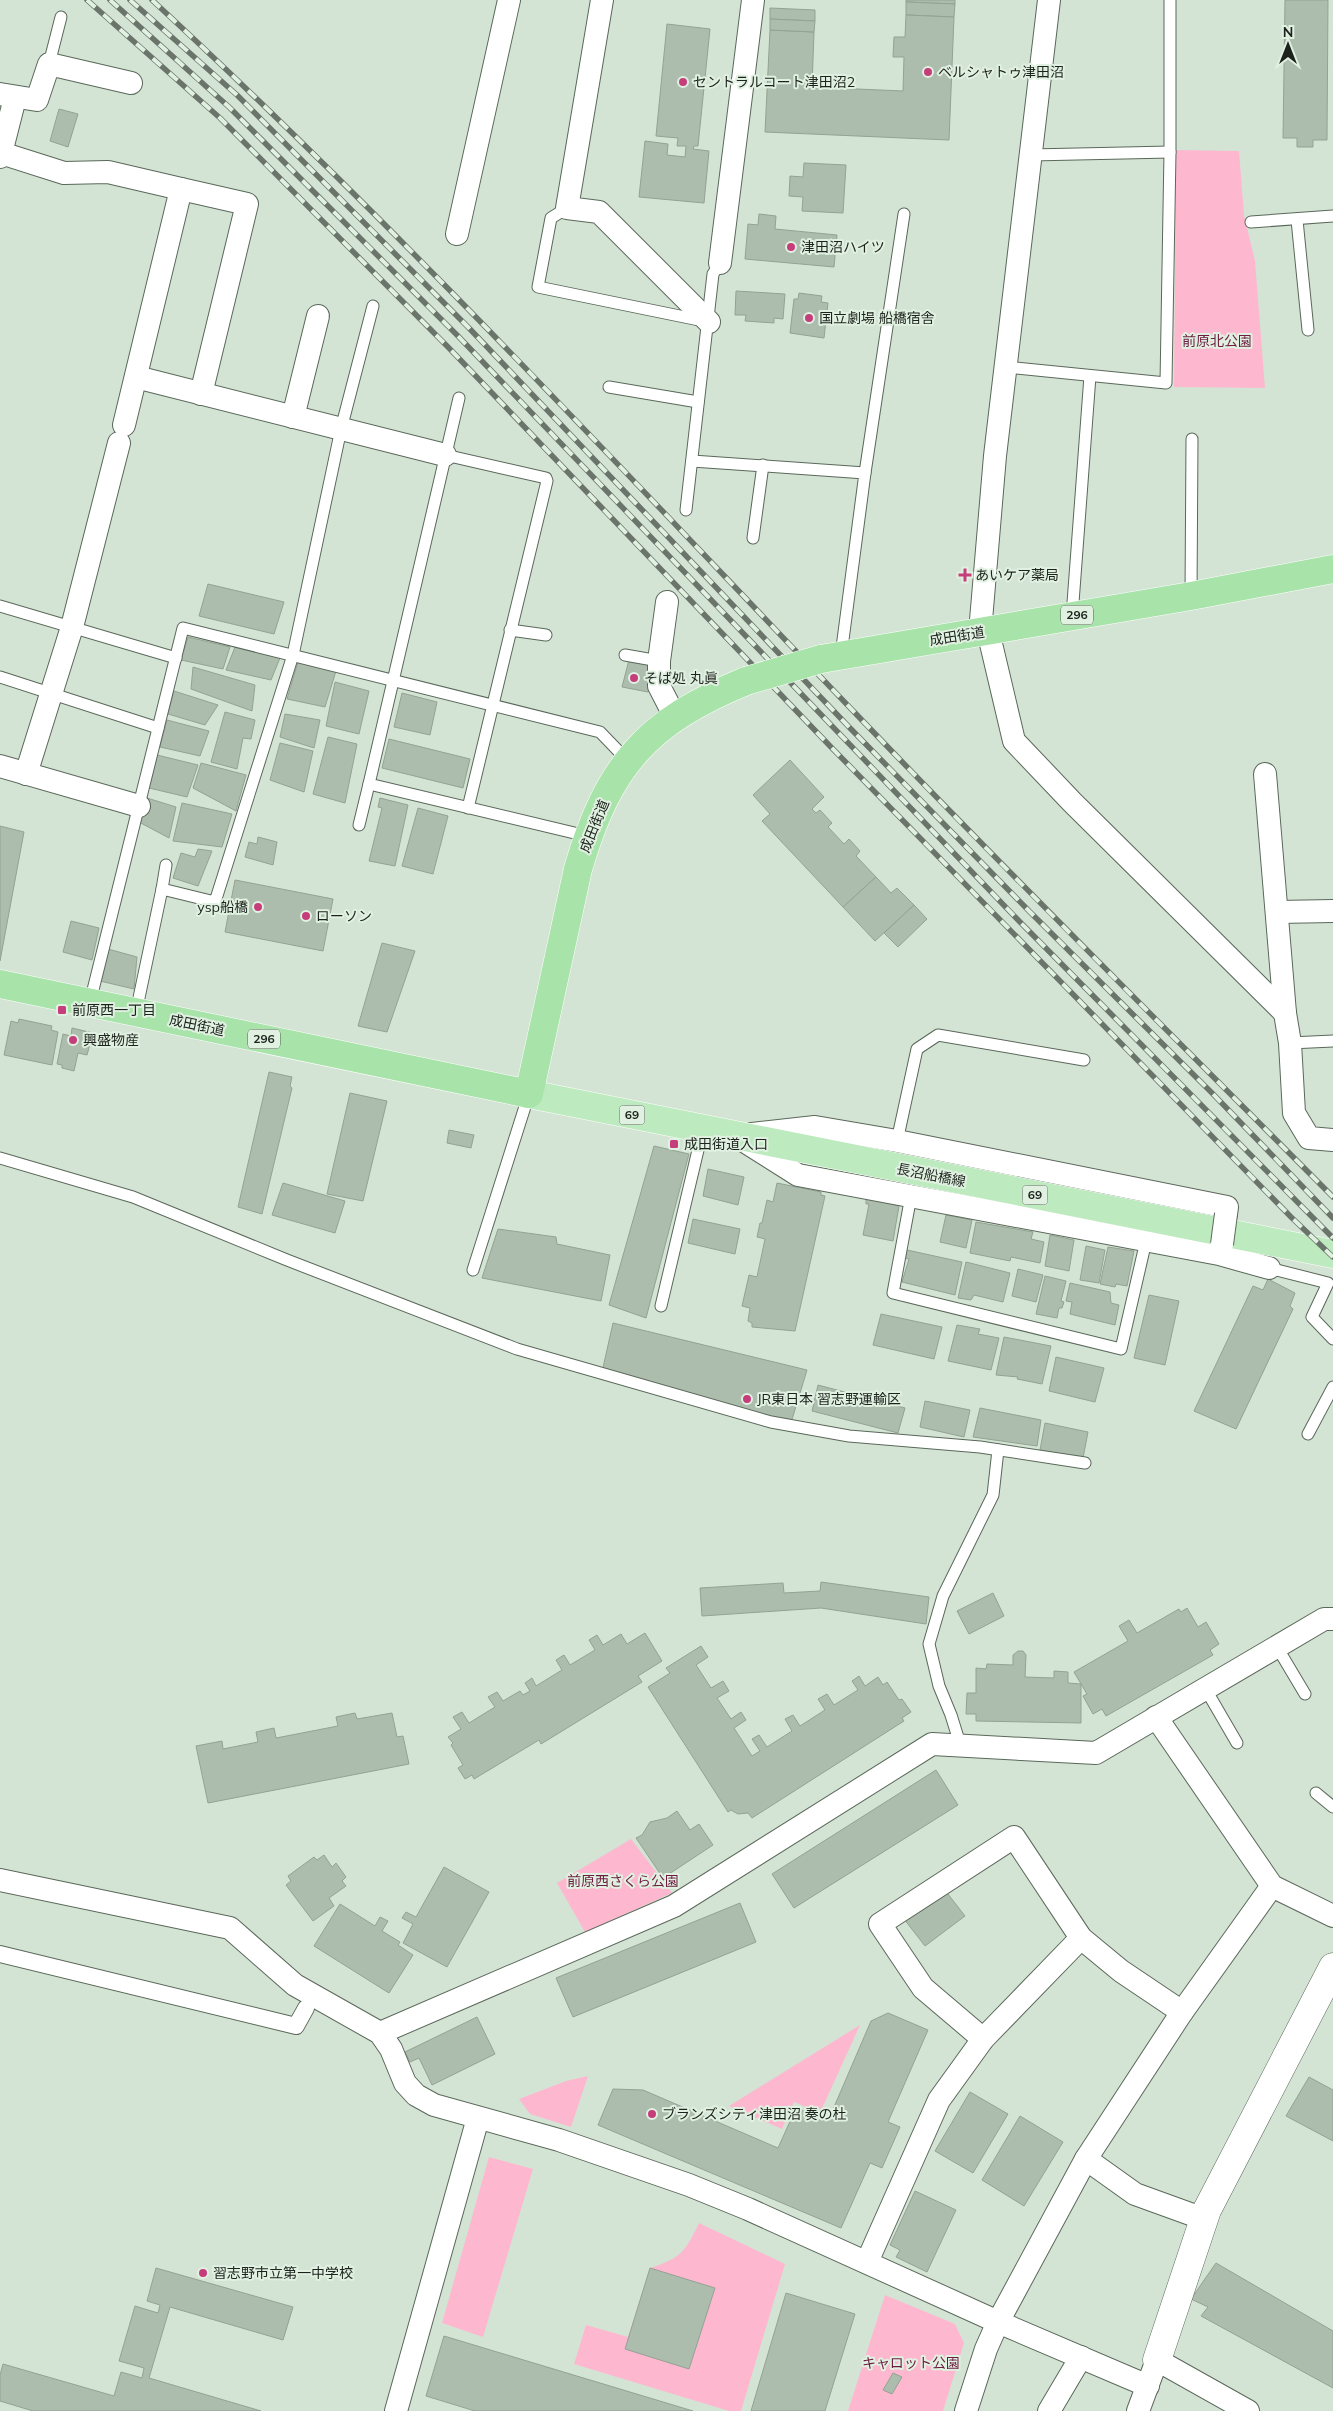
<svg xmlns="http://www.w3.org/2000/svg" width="1333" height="2411" viewBox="0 0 1333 2411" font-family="Mulish,'Noto Sans JP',sans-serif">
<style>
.green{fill:#fdb8d0}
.building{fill:#adbdad;stroke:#93a293}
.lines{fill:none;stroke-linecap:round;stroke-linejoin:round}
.service-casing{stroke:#5a685a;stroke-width:13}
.pedestrian-casing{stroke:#5a685a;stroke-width:18}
.minor-casing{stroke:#5a685a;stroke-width:24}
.tertiary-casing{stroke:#5a685a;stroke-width:29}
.primary-casing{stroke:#fff;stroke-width:29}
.trunk-casing{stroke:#fff;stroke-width:29}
.service{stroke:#fff;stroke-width:11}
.pedestrian{stroke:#fff;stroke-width:16}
.minor{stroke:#fff;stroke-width:22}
.tertiary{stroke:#fff;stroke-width:28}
.primary{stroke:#beeabf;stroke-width:28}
.trunk{stroke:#a8e3aa;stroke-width:28}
.rail-casing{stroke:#6a746a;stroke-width:5.5}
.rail{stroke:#e1f1e1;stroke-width:4;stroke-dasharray:11;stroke-linecap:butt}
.minor-bridge-casing{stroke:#5a685a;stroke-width:24;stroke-linecap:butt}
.trunk-bridge-casing{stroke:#fff;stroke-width:29;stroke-linecap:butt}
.minor-bridge{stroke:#fff;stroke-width:22}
.trunk-bridge{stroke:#a8e3aa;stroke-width:28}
.poi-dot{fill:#c53e7b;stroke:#e1f1e1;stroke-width:2}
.labels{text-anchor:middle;stroke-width:4;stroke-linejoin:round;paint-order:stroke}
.shield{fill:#e1f1e1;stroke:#576057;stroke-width:1}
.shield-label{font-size:12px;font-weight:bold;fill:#1c221c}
.poi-label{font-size:14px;fill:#1c221c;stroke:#e1f1e1;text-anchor:start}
.park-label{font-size:14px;fill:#6e1d42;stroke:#e1f1e1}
.street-label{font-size:14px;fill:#1c221c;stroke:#e1f1e1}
</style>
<rect width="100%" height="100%" fill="#d4e4d4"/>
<g class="green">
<polygon points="1176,150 1239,151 1244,215 1255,261 1265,388 1174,387"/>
<polygon points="631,1839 672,1893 585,1932 557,1883"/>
<polygon points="860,2025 820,2113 794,2102 782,2129 729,2106"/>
<polygon points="588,2076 571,2127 530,2114 519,2099 566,2081"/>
<polygon points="489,2157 533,2169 483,2337 442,2323"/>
<path d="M699,2223L785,2264L741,2411H729L574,2364L586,2325L628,2337L650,2268C681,2258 685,2252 699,2223Z"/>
<polygon points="885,2295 955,2324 964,2343 943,2411 848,2411"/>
</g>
<g class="building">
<polygon points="906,0 955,0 955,4 906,2"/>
<polygon points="1285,0 1328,0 1327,140 1313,140 1313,147 1297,147 1297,138 1283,138"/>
<polygon points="906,2 955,4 954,17 906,15"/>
<polygon points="770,8 815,10 815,21 770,19"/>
<polygon points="906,15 954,17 949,140 765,132 770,30 814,32 812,87 903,91 904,57 893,57 894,37 905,37"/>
<polygon points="770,19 815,21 814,32 770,30"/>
<polygon points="667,24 710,29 698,146 694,146 693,149 709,151 704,203 639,197 645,141 668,144 667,155 685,157 686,146 677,146 678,138 656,136"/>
<polygon points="59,109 78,114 68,147 50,141"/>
<polygon points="804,163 846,165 843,213 802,211 803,197 789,196 790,176 803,177"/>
<polygon points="759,214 776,216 775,229 837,235 834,267 745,259 748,224 758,225"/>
<polygon points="736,291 785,294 783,319 774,318 774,323 745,321 746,315 735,315"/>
<polygon points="799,293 822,296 821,302 828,303 824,338 790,333 794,299 798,299"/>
<polygon points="208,584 284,602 274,634 199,616"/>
<polygon points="188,637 230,647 223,669 181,660"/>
<polygon points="235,647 280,658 271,680 226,670"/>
<polygon points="629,660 655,666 648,692 622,687"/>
<polygon points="298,662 336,671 325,707 287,699"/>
<polygon points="193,667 255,685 252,711 191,689"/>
<polygon points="335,682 369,691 359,734 326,726"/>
<polygon points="174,691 218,705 205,725 168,714"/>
<polygon points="402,693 437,702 430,735 394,727"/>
<polygon points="225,712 255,720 251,739 243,738 237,769 211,762"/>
<polygon points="285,714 320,720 314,748 280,737"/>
<polygon points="167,720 209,731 200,756 160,747"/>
<polygon points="328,737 357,744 345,803 313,794"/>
<polygon points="389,739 470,759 463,788 382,768"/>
<polygon points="280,743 313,751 304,792 270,780"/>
<polygon points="157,755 198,765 187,797 149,788"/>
<polygon points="790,760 824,797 812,809 816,813 820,810 832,823 828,827 844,844 849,839 860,851 856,856 876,877 843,907 762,821 770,814 753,795"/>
<polygon points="201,763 246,775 236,811 193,788"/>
<polygon points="147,798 176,807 169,838 139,822"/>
<polygon points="380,798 408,805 395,866 369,861 382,808 378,807"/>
<polygon points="182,803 232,814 222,847 173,841"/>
<polygon points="418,808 448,816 433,874 402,866"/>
<polygon points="0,826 24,832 0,961"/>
<polygon points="258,837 277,842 273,865 245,857 249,842 257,844"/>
<polygon points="198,849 212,851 198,886 173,878 181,853 195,857"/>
<polygon points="876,877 891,893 897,888 914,905 875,941 843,907"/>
<polygon points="235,880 333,899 323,951 225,932"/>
<polygon points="914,905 927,919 898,947 884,933"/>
<polygon points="71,921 99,928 92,960 63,952"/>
<polygon points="382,943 415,951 387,1032 358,1026"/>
<polygon points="108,949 137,957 134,989 100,981"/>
<polygon points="19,1019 52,1026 51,1030 58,1032 52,1065 4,1055 11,1021 18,1023"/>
<polygon points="72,1028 93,1033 87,1055 78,1053 74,1071 62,1068 62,1065 57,1064 63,1034 71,1036"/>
<polygon points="269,1072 292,1077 290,1086 292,1088 262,1214 238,1207"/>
<polygon points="350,1093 387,1101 363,1201 327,1194"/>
<polygon points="449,1130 474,1135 471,1148 447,1143"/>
<polygon points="654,1146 689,1154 646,1318 609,1305"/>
<polygon points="708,1169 744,1177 738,1205 703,1196"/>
<polygon points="283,1183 345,1201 335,1233 272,1215"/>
<polygon points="777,1183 821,1192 821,1195 825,1196 795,1331 752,1327 752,1323 748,1321 750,1308 742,1306 749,1275 757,1277 765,1239 757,1237 760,1223 762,1223 767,1200 773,1202"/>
<polygon points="866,1198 899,1206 893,1241 863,1235 869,1204 866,1204"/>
<polygon points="946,1215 972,1220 966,1248 940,1242"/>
<polygon points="693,1219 740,1229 735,1254 688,1243"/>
<polygon points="976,1222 1033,1232 1031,1239 1044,1242 1040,1263 1011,1257 1010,1261 970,1253"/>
<polygon points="498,1229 556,1237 557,1244 610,1255 601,1301 482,1278"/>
<polygon points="1050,1235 1074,1240 1069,1271 1045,1266"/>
<polygon points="1086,1246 1105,1250 1099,1283 1080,1280"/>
<polygon points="1108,1247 1134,1251 1127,1286 1116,1284 1115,1287 1100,1284"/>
<polygon points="907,1250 962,1262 955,1295 902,1282 909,1259 905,1258"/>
<polygon points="966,1262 1010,1273 1003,1302 974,1295 971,1300 958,1298"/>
<polygon points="1018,1269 1043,1275 1036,1302 1012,1296"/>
<polygon points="1045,1276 1066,1281 1061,1301 1064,1302 1062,1308 1059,1308 1057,1318 1036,1314"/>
<polygon points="1268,1279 1295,1293 1290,1306 1293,1309 1236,1429 1194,1411 1253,1286 1263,1290"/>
<polygon points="1070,1283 1110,1292 1111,1303 1119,1305 1115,1325 1070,1314 1072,1302 1066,1301"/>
<polygon points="1149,1295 1179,1301 1165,1365 1134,1358"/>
<polygon points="881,1314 942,1327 934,1359 873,1345"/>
<polygon points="613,1323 807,1370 790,1426 602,1372"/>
<polygon points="957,1325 980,1329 978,1334 999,1338 991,1370 948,1361"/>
<polygon points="1004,1337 1051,1346 1042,1384 1017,1379 1018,1377 996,1375"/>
<polygon points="1056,1357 1104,1368 1095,1402 1049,1391"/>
<polygon points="818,1385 905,1408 898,1433 812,1411"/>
<polygon points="925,1401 970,1410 964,1437 920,1427"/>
<polygon points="980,1408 1041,1420 1037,1446 973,1437"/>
<polygon points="1045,1423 1088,1432 1083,1458 1040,1450"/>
<polygon points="821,1582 929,1597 926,1624 821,1608 702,1616 700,1588 783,1583 784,1593 820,1591"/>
<polygon points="993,1593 1004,1616 969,1634 957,1611"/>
<polygon points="1187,1608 1198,1627 1206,1622 1219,1644 1210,1650 1213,1655 1106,1716 1102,1709 1093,1714 1083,1696 1087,1694 1074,1672 1128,1641 1119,1626 1129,1620 1137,1633 1179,1609 1181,1612"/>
<polygon points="645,1633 662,1661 638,1676 642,1682 541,1744 539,1740 474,1779 472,1775 465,1779 458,1768 463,1765 451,1745 453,1743 448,1737 461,1729 453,1717 462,1712 469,1723 495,1707 488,1697 497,1692 503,1701 520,1691 523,1695 530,1691 525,1683 532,1678 536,1686 562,1670 556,1660 564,1655 570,1665 595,1650 589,1640 597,1635 603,1645 621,1634 627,1644"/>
<polygon points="701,1646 708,1657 696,1665 711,1688 723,1681 729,1691 717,1698 731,1719 741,1712 746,1720 734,1728 752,1756 760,1751 752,1739 759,1735 767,1747 792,1731 785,1719 793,1715 800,1726 825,1710 818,1699 827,1694 834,1705 858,1690 852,1681 859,1676 865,1686 878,1677 883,1685 887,1682 899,1700 902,1699 911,1712 902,1718 904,1721 752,1818 748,1813 738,1814 731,1810 728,1812 648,1687 670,1673 666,1668"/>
<polygon points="1018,1651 1023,1651 1026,1655 1025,1677 1054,1678 1054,1671 1068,1672 1068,1683 1081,1684 1081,1723 976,1721 976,1714 966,1714 967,1693 976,1693 976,1668 986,1669 987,1664 1013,1665 1013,1655"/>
<polygon points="355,1713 357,1719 392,1713 397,1737 403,1736 409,1764 208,1803 196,1746 222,1741 223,1749 258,1742 256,1732 274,1728 276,1738 338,1726 336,1717"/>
<polygon points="936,1770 958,1805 794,1908 772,1874"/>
<polygon points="677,1811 690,1830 699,1824 713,1845 663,1878 636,1838 642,1835 650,1822 667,1818"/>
<polygon points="324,1855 332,1867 336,1863 346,1877 342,1881 346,1886 329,1898 334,1906 313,1921 286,1885 291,1881 288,1876 314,1857 317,1860"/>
<polygon points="444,1867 489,1892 447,1967 403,1943 413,1924 402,1918 406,1912 416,1917"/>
<polygon points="944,1889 965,1916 925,1946 904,1919"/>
<polygon points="740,1903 756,1942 573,2017 556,1978"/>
<polygon points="340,1904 375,1926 380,1917 388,1921 382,1931 400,1942 398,1945 413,1955 389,1993 314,1946"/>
<polygon points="888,2013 928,2030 888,2122 900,2127 882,2168 870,2163 841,2228 598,2125 613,2089 643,2090 778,2148 796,2108 828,2121 871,2021"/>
<polygon points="477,2017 495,2054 432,2085 419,2058 410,2062 405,2052"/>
<polygon points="1309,2077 1333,2090 1333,2141 1286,2116"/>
<polygon points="970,2092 1008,2114 973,2173 935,2151"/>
<polygon points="1020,2116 1063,2142 1024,2206 982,2180"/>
<polygon points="915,2191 956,2210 927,2272 896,2257 900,2250 890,2245"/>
<polygon points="1216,2263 1333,2331 1333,2388 1201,2316 1208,2307 1191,2299"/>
<polygon points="156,2268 293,2307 283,2340 170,2307 149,2378 261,2411 33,2411 0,2401 0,2375 3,2364 114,2396 121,2372 142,2378 144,2368 119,2361 135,2306 158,2313 160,2305 147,2301"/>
<polygon points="650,2268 715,2288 689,2369 625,2349"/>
<polygon points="786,2293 855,2314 825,2411 751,2411"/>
<polygon points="444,2336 693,2411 475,2411 426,2396"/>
<polygon points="893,2373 902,2377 892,2394 883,2390"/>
</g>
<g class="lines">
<defs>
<g id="service">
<polyline points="49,64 61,17"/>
<polyline points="1031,155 1170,152"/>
<polyline points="567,208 551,218 538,287 704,321"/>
<polyline points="1297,220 1308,330"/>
<polyline points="1251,222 1333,216"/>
<polyline points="1006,367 1166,383 1170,152 1170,0"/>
<polyline points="609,387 698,402"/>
<polyline points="459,398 369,784 587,836"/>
<polyline points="445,455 546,478 547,481 468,808"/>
<polyline points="692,461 865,473 841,655"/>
<polyline points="865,473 904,214"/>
<polyline points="686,510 713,274 720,263"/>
<polyline points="753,538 763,465"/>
<polyline points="1191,596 1192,439"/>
<polyline points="0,606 176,658"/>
<polyline points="1072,616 1090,376"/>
<polyline points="510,630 546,635"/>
<polyline points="625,655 659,661"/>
<polyline points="0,677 158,728"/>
<polyline points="359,825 369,784"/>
<polyline points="162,889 166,865"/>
<polyline points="90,1002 183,628 600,732 627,760"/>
<polyline points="136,1012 162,889 215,902 293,655 341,429 373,306"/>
<polyline points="1290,1043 1333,1041"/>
<polyline points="897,1141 917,1049 938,1035 1084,1060"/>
<polyline points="0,1158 133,1197 287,1260 517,1349 771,1422 849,1436 980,1447 1085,1463"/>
<polyline points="911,1196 893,1293 1121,1349 1146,1241"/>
<polyline points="1269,1268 1328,1283 1312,1317 1333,1339"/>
<polyline points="473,1270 529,1094"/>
<polyline points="661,1306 703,1129"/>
<polyline points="1308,1434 1333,1387"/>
<polyline points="1277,1647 1305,1694"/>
<polyline points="1205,1688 1237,1743"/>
<polyline points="960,1744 951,1715 939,1686 929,1644 943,1596 993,1495 998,1450"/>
<polyline points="1316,1793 1333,1807"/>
</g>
<polyline id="pedestrian" points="0,1954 296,2026 306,2008"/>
<g id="minor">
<polyline points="602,0 567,208 599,212 709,322"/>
<polyline points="0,94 37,100 49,64 131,83"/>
<polyline points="1,153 64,173 108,172 181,189 124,425"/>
<polyline points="0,157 15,98"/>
<polyline points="181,189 247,204 201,394"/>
<polyline points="457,234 509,0"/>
<polyline points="720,263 753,0"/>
<polyline points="136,377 445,455"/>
<polyline points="293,417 318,316"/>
<polyline points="667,602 659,661 659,686 675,717"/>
<polyline points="988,631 1014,741 1072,802 1285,1013"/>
<polyline points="980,632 995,456 1049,0"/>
<polyline points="0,766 139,806"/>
<polyline points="26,774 72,627 119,443"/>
<polyline points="1265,774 1285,1013 1290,1043 1294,1113 1309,1138 1333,1140"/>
<polyline points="1277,912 1333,911"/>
<polyline points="752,1134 815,1127 897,1141 1227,1207 1226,1214"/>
<polyline points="741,1139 798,1175 1219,1254 1269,1268"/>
<polyline points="1156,1717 1272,1886 1333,1916"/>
<polyline points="0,1880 230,1928 295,1985 380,2033 391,2049 405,2083 416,2095 434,2105 559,2140 689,2185 748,2209 998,2322 1148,2386"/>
<polyline points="380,2033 674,1906 932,1744 1096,1753 1324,1619 1333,1619"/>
<polyline points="983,2039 923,1988 880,1924 1014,1837 1081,1938 1121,1971 1182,2012"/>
<polyline points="1086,2159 1135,2194 1204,2219"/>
<polyline points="867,2262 939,2100 983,2039 1081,1938"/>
<polyline points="396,2411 478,2118"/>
<polyline points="966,2411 986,2349 998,2322 1086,2159 1182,2012 1272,1886"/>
<polyline points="1049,2411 1081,2357"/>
<polyline points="1138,2411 1157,2360 1248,2411"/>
</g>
<polyline id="tertiary" points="1157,2360 1207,2210 1333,1967"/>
<polyline id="primary" points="529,1094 1333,1254"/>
<g id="trunk">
<polyline points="821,659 1191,596 1333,569"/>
<path d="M0,984L529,1094L578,869C608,766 646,722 746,681"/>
</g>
</defs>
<use href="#service" class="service-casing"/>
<use href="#pedestrian" class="pedestrian-casing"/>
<use href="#minor" class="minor-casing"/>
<use href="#tertiary" class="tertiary-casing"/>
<use href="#primary" class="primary-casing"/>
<use href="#trunk" class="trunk-casing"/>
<use href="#service" class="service"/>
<use href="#pedestrian" class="pedestrian"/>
<use href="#minor" class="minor"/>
<use href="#tertiary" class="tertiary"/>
<use href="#primary" class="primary"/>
<use href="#trunk" class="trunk"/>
<defs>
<g id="rail">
<polyline points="87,0 220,118 448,347 829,745 1291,1217 1333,1257"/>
<polyline points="110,0 229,107 458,336 1020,922 1333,1238"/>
<polyline points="130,0 237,95 468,327 849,727 1030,912 1213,1094 1333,1218"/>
<path d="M152,0C398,227 626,474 858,716C1014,879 1174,1037 1333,1197"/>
</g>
</defs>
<use href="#rail" class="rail-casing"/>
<use href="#rail" class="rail"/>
<defs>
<polyline id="minor-bridge" points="1222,1244 1226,1214"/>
<polyline id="trunk-bridge" points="746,681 821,659"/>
</defs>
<use href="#minor-bridge" class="minor-bridge-casing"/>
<use href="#trunk-bridge" class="trunk-bridge-casing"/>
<use href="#minor-bridge" class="minor-bridge"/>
<use href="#trunk-bridge" class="trunk-bridge"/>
</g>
<g class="poi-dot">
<circle cx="928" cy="72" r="5"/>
<circle cx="683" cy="82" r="5"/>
<circle cx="791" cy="247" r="5"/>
<circle cx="809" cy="318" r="5"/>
<path d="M962.5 567.5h5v5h5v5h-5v5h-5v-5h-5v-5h5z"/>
<circle cx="634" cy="678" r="5"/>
<circle cx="258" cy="907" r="5"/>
<circle cx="306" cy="916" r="5"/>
<rect x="57" y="1005" width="10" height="10" rx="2.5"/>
<circle cx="73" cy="1040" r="5"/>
<rect x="669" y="1139" width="10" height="10" rx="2.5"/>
<circle cx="747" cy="1399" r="5"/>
<circle cx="652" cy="2114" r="5"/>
<circle cx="203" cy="2273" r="5"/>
</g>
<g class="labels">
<g class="shield">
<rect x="1061" y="605.5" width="32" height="19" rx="4"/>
<rect x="248" y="1029.5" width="32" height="19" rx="4"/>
<rect x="619.5" y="1105.5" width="25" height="19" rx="4"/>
<rect x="1022.5" y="1185.5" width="25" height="19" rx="4"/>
</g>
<g class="shield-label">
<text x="1077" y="619">296</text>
<text x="264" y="1043">296</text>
<text x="632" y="1119">69</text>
<text x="1035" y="1199">69</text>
</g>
<g class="poi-label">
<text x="938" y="77">ベルシャトゥ津田沼</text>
<text x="693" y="87">セントラルコート津田沼2</text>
<text x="801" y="252">津田沼ハイツ</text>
<text x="819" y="323">国立劇場 船橋宿舎</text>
<text x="975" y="580">あいケア薬局</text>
<text x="644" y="683">そば処 丸眞</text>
<text x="248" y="912" text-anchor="end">ysp船橋</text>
<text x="316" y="921">ローソン</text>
<text x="72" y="1015">前原西一丁目</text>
<text x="83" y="1045">興盛物産</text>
<text x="684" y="1149">成田街道入口</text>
<text x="757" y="1404">JR東日本 習志野運輸区</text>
<text x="662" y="2119">ブランズシティ津田沼 奏の杜</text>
<text x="213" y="2278">習志野市立第一中学校</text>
</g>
<g class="park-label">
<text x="1217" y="346">前原北公園</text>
<text x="623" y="1886">前原西さくら公園</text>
<text x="911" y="2368">キャロット公園</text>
</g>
<g class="street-label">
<text transform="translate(957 636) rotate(-9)" y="5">成田街道</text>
<text transform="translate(594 826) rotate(-68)" y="5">成田街道</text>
<text transform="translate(197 1025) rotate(12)" y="5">成田街道</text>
<text transform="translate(931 1175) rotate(11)" y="5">長沼船橋線</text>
</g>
</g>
<g transform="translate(1288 45)" stroke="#e1f1e1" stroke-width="4" paint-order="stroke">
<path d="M0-4L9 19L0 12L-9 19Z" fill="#1c221c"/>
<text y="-8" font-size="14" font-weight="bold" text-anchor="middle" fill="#1c221c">N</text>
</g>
</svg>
